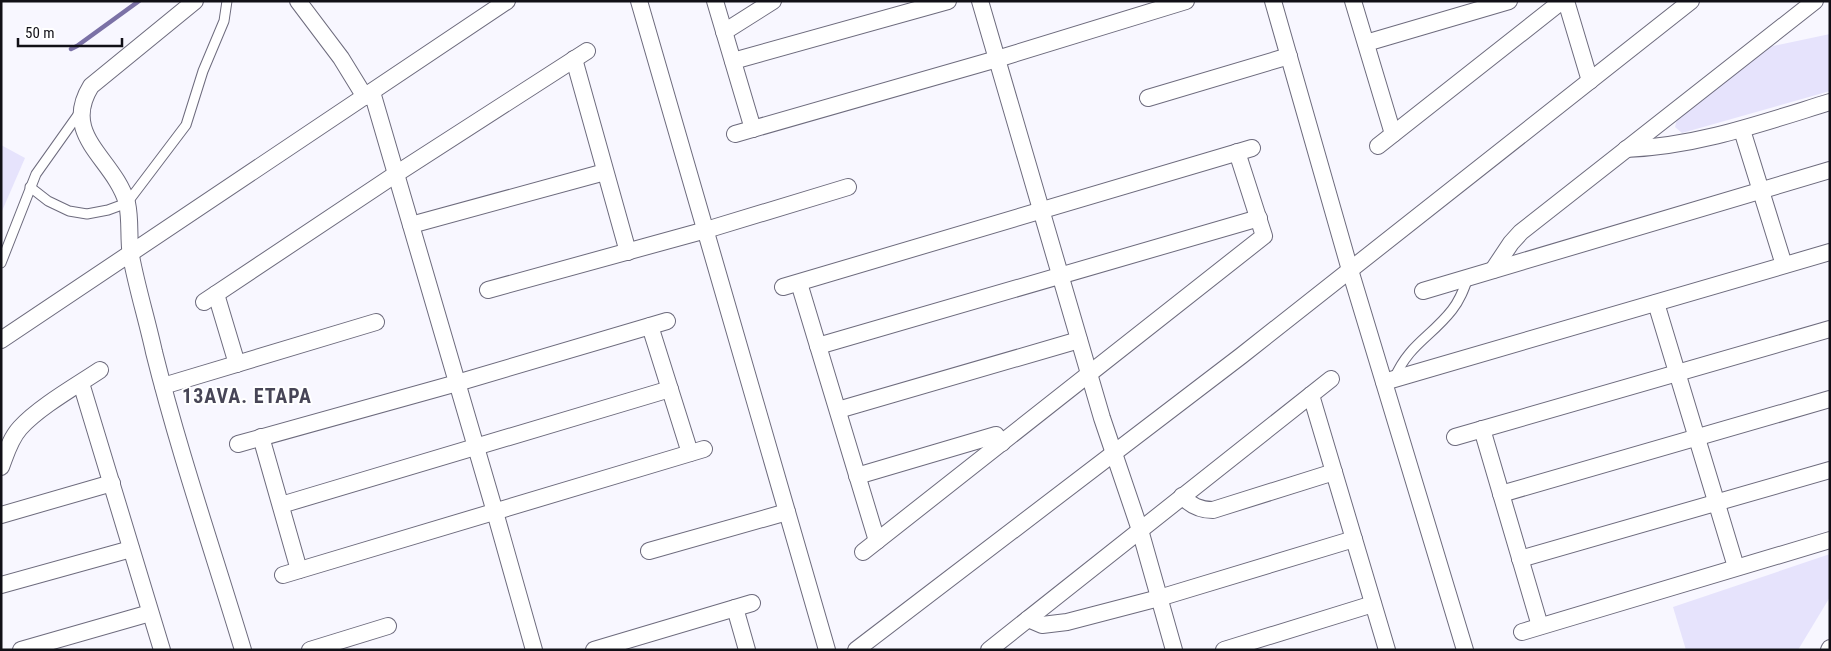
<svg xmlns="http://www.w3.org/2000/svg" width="1831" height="651" viewBox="0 0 1831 651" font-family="'Roboto Condensed',sans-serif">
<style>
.green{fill:#e6e3fc}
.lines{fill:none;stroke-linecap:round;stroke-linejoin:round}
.stream{stroke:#7b71a6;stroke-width:4.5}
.service-casing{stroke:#6d6b7d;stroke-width:11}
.minor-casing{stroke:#6d6b7d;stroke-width:18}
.service{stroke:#fff;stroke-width:9}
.minor{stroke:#fff;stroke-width:16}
.labels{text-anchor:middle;stroke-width:4;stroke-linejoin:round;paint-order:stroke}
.district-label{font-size:20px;font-weight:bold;letter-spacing:1px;fill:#474556;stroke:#fff}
</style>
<rect width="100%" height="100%" fill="#f8f7ff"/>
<g class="green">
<polygon points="1830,34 1830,91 1682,133 1675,127 1678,115 1759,49"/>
<polygon points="1,145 25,158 2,211 1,211"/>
<polygon points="1830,554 1830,597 1798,650 1686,650 1673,607"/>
</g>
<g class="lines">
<polyline class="stream" points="71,49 77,46 139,1"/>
<defs>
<g id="service">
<polyline points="30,187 48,201 69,211 87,214 108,210 127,203 186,125 203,71 224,21 227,1"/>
<polyline points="1,263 36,174 80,112"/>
<path d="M1394,379C1409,344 1431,337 1452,310C1460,300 1464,289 1468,278"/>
</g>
<g id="minor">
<path d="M195,1L91,86C60,136 114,158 127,203C131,221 128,239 131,256C137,288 147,320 154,352C179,452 213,551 243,650"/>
<polyline points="298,1 341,58 365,97"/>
<polyline points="639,1 827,650"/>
<polyline points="715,1 753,129"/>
<polyline points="980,1 1102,418 1140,530 1174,650"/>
<polyline points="1273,1 1350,270 1465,650"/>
<polyline points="1353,1 1393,134"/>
<polyline points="1566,1 1590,81"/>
<polyline points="724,32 773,1"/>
<polyline points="1366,43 1509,1"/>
<polyline points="574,59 628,252"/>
<polyline points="733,61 948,1"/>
<polyline points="372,92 495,512 534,650"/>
<polyline points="1148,98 1289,56"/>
<polyline points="1742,130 1784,265"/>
<polyline points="735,134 997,59 1186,1"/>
<polyline points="1378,146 1562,1"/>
<path d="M1626,149C1698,146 1762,123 1830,102"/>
<polyline points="411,225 605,172"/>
<polyline points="1493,270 1511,243 1521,232 1815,1"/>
<polyline points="799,283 877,541"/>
<polyline points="783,287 1252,148"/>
<polyline points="488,290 706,230 848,187"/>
<polyline points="1423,291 1830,170"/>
<polyline points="216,294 237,364"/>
<polyline points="204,302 396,174 587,51"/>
<polyline points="1656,303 1736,567"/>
<polyline points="650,326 690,453"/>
<polyline points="1,340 507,1"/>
<polyline points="818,346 1259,218"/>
<polyline points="1384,382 1830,252"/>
<polyline points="81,383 162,650"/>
<polyline points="163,386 376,322"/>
<polyline points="1311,395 1387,650"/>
<polyline points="838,410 1079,340"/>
<polyline points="1482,429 1540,626"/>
<polyline points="261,437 299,570"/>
<polyline points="1455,437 1830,329"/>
<polyline points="238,444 457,383 667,321"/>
<path d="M1,467C6,454 10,439 20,428C39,407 76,386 100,370"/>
<polyline points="857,476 996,435 1002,443"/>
<polyline points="1501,494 1830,399"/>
<path d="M1182,496C1191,506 1200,510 1213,510L1334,472"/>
<polyline points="281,505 670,389"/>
<polyline points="1,515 112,483"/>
<polyline points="649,551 787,512"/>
<polyline points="863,552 1264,236 1237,152"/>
<polyline points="1520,559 1830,470"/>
<polyline points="283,575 704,449"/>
<polyline points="1,585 131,549"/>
<polyline points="735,608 747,650"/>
<polyline points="1028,619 1042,625 1067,622 1159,598 1354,539"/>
<polyline points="1522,632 1830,540"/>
<polyline points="21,650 150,613"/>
<polyline points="310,650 388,626"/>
<polyline points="594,650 752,603"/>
<polyline points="856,650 1241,356 1691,1"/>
<polyline points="989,650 1331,379"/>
<polyline points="1224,650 1373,604"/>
<polyline points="1829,650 1830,648"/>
</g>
</defs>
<use href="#service" class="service-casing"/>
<use href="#minor" class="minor-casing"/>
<use href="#service" class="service"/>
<use href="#minor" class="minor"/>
</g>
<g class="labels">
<g class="district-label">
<text x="247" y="403">13AVA. ETAPA</text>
</g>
</g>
<rect width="1831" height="651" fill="none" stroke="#111017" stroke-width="5"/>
<path d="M18 38v8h104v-8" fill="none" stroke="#111017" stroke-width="2.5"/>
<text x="25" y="38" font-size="15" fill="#111017" stroke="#ffffff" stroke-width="4" paint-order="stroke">50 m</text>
</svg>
